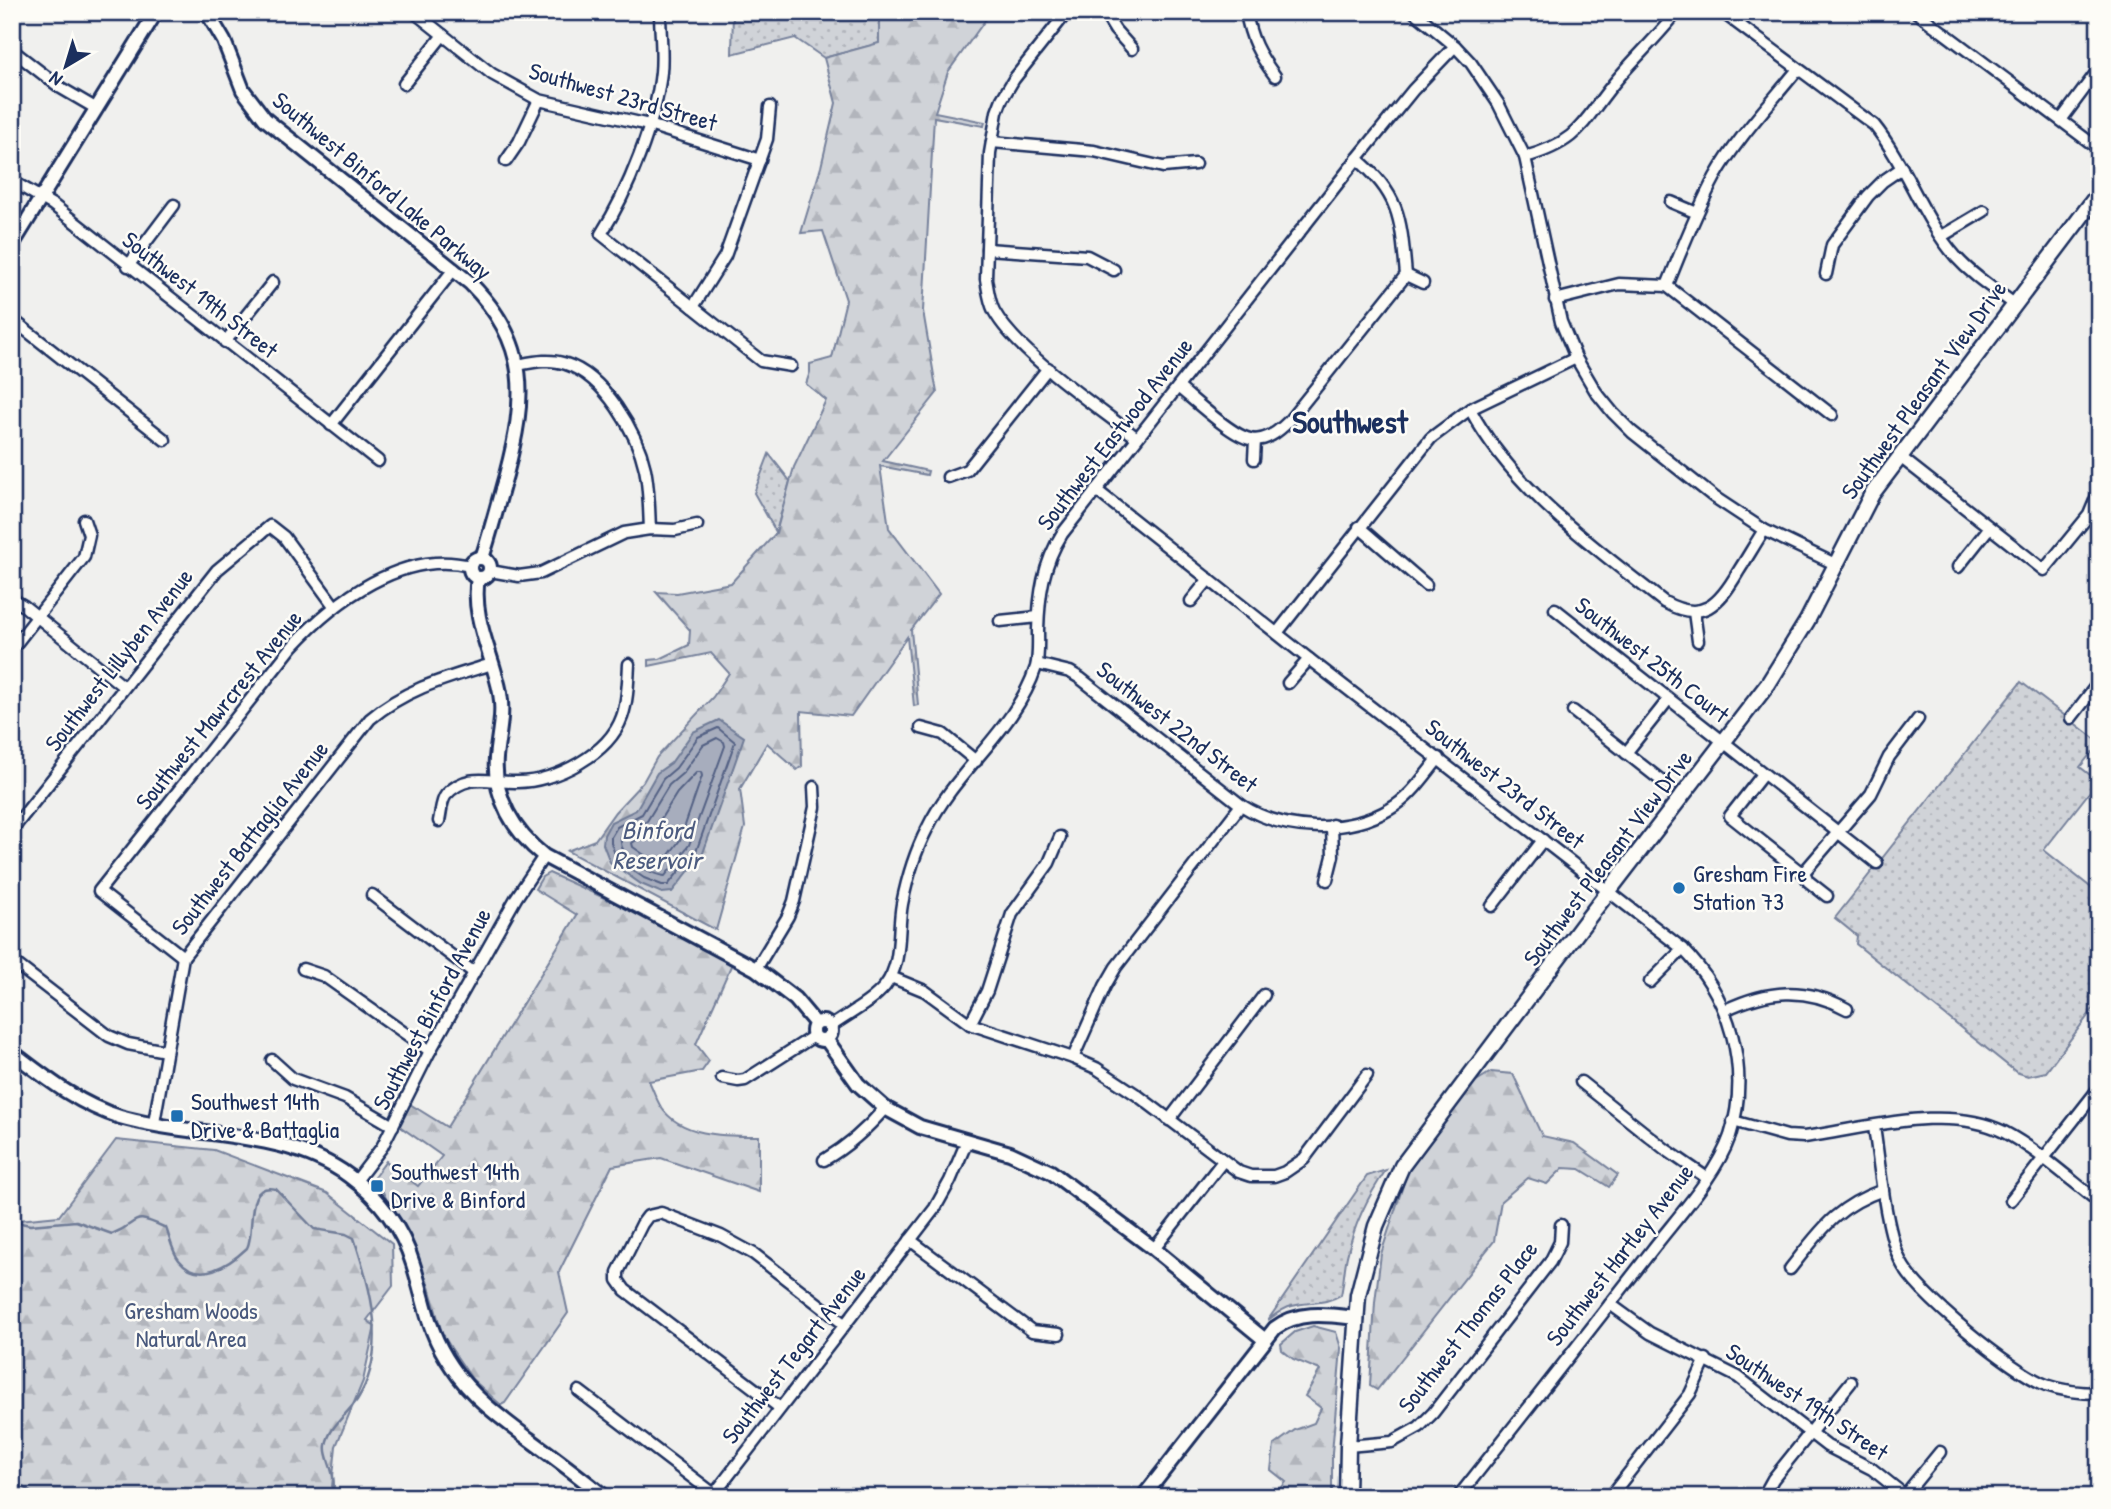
<svg xmlns="http://www.w3.org/2000/svg" width="2111" height="1509" viewBox="0 0 2111 1509" font-family="'Patrick Hand',sans-serif">
<style>
.green{fill:url(#green-dots);stroke:#76819b;stroke-width:2}
.forest{fill:url(#forest-firs);stroke:#76819b;stroke-width:2}
.water{fill:#a7adbd;stroke:#6f7b97;stroke-width:2}
.lines{fill:none;stroke-linecap:round;stroke-linejoin:round}
.shore{stroke:#536184;stroke-width:2}
.stream{stroke:#6f7b97;stroke-width:2.5}
.minor-casing{stroke:#1b2f5e;stroke-width:15}
.tertiary-casing{stroke:#1b2f5e;stroke-width:18}
.secondary-casing{stroke:#1b2f5e;stroke-width:19}
.minor{stroke:#fdfcf7;stroke-width:10}
.tertiary{stroke:#fdfcf7;stroke-width:12}
.secondary{stroke:#fdfcf7;stroke-width:14}
.poi-dot{fill:#1f6fb2;stroke:#fdfcf7;stroke-width:2.5}
.labels{text-anchor:middle;stroke-width:5;stroke-linejoin:round;paint-order:stroke}
.street-label{font-size:24px;fill:#1b2f5e;stroke:#fdfcf7}
.poi-label{font-size:24px;fill:#1b2f5e;stroke:#fdfcf7;text-anchor:start}
.park-label{font-size:24px;fill:#48587c;stroke:#fdfcf7}
.water-label{font-size:26px;font-style:italic;fill:#4c5b7f;stroke:#fdfcf7}
.district-label{font-size:32px;font-weight:bold;fill:#1b2f5e;stroke:#fdfcf7}
</style>
<defs>
<pattern id="green-dots" width="8" height="8" patternUnits="userSpaceOnUse" patternTransform="scale(1.75)"><rect width="8" height="8" fill="#d0d3d8"/><path d="M2 2h.1M6 6h.1" fill="none" stroke="#b2b5bc" stroke-width="1.8" stroke-linecap="round"/></pattern>
<pattern id="forest-firs" width="22" height="20" patternUnits="userSpaceOnUse" patternTransform="scale(1.75)"><rect width="22" height="20" fill="#d0d3d8"/><path d="M5 1l3.5 6h-7zM16 11l3.5 6h-7z" fill="#b2b5bc"/></pattern>
</defs>
<rect width="100%" height="100%" fill="#f0f0ee"/>
<filter id="ink" filterUnits="userSpaceOnUse"><feTurbulence type="fractalNoise" baseFrequency=".0143" numOctaves="2"/><feDisplacementMap in="SourceGraphic" scale="14" xChannelSelector="R" yChannelSelector="G"/><feConvolveMatrix kernelMatrix="1 2 1 2 8 2 1 2 1" color-interpolation-filters="sRGB"/></filter>
<g filter="url(#ink)">
<g class="green">
<polygon points="733,12 879,12 880,43 824,58 795,38 732,54"/>
<polygon points="769,454 790,481 776,532 754,493"/>
<polygon points="2021,682 2099,742 2099,756 2092,752 2080,767 2098,781 2044,850 2099,894 2099,1001 2046,1072 2028,1076 2016,1072 1856,944 1857,936 1835,918"/>
<path d="M1386,1170C1368,1196 1354,1225 1347,1256C1344,1269 1344,1282 1341,1295C1324,1305 1310,1301 1292,1306C1283,1308 1275,1315 1268,1320L1367,1176Z"/>
</g>
<g class="forest">
<polygon points="879,12 991,12 948,72 935,112 985,122 984,126 934,117 923,311 937,393 883,461 928,471 927,475 880,466 889,528 939,594 911,630 918,705 914,706 907,637 851,716 801,711 802,766 797,770 767,743 740,789 745,827 716,930 567,851 595,840 615,812 643,782 657,757 713,697 729,673 711,653 649,666 649,660 660,659 689,645 690,630 656,592 677,593 731,583 776,533 794,467 826,400 806,384 810,372 810,364 832,358 846,300 823,231 801,233 821,167 836,103 824,58 879,43"/>
<path d="M549,873L735,957L696,1044L709,1061L702,1071L649,1081C653,1089 656,1099 661,1107C681,1137 726,1136 759,1136V1192L661,1158L612,1166L559,1272L568,1313L505,1403L501,1405L472,1379L451,1348L442,1333L428,1283L375,1176L386,1161L418,1186L442,1156L398,1125L405,1101L447,1127L577,915L535,889L542,877Z"/>
<polygon points="1491,1072 1513,1074 1542,1136 1574,1143 1618,1175 1609,1187 1580,1169 1563,1168 1547,1184 1528,1178 1501,1201 1494,1241 1377,1390 1370,1386 1375,1302 1381,1254 1408,1170 1465,1088"/>
<polygon points="116,1140 214,1150 327,1193 392,1244 393,1286 367,1320 375,1326 363,1381 336,1446 331,1497 38,1497 12,1479 12,1215 18,1220 59,1216"/>
<polygon points="1313,1326 1336,1332 1341,1348 1332,1453 1332,1497 1274,1497 1286,1482 1271,1470 1274,1445 1295,1430 1314,1423 1321,1408 1305,1396 1320,1370 1293,1359 1282,1350 1281,1344 1295,1332"/>
</g>
<polygon class="water" points="719,720 744,737 703,853 672,892 662,893 641,884 610,862 603,844 604,835 611,822 636,810 657,773 671,763 693,732"/>
<g class="lines">
<g class="shore">
<polygon points="718,728 735,742 697,849 668,885 662,885 644,878 625,865 616,857 611,843 611,837 617,827 642,814 663,779 676,768 698,737"/>
<path d="M717,738L724,742L725,746L689,845L665,876C649,874 614,855 622,835L647,821L669,785L683,773L703,745Z"/>
<polygon points="697,772 701,772 702,776 680,840 663,863 653,861 633,847 632,843 655,828 677,793"/>
</g>
<path class="stream" d="M12,1221L30,1225L76,1221L112,1234C142,1222 129,1211 166,1228C170,1238 172,1251 179,1260C199,1285 229,1265 247,1248C256,1232 243,1181 276,1189L314,1229L346,1234L354,1238C371,1290 389,1350 357,1400C347,1414 329,1427 326,1445C323,1458 339,1473 332,1497"/>
<defs>
<g id="minor">
<polyline points="414,12 492,74 539,100 649,125 760,160"/>
<path d="M660,12C660,32 663,52 661,72C656,122 628,192 601,234L761,361L791,366"/>
<path d="M1067,12L1014,79L1002,99L997,112L990,153L986,279C988,290 989,301 994,311C1017,353 1098,407 1137,438"/>
<polyline points="1104,12 1115,30 1132,49"/>
<path d="M1246,12C1250,38 1259,55 1275,76"/>
<polyline points="1414,12 1455,46 1471,63 1498,103 1525,157 1561,322 1576,358 1596,392 1613,413 1632,432 1714,497 1764,530 1835,564"/>
<path d="M1722,12L1874,125C1906,165 1922,218 1956,257C1973,276 1994,289 2014,304"/>
<polyline points="1916,12 2099,149"/>
<polyline points="12,50 61,88 97,109"/>
<polyline points="404,84 443,35"/>
<polyline points="2061,120 2099,69"/>
<polyline points="992,142 1094,151 1163,167 1195,164"/>
<path d="M1525,157C1585,140 1583,118 1620,76C1639,54 1659,35 1677,12"/>
<polyline points="506,161 519,142 539,100"/>
<polyline points="12,181 53,205 378,461"/>
<polyline points="1671,202 1697,213"/>
<polyline points="1942,236 1984,211"/>
<polyline points="987,249 1087,256 1114,270"/>
<polyline points="128,266 174,205"/>
<polyline points="1826,274 1832,245 1868,196 1883,181 1902,168"/>
<polyline points="1406,275 1423,283"/>
<path d="M1667,286C1682,249 1696,212 1715,177C1737,138 1770,104 1798,69"/>
<polyline points="1555,300 1619,284 1667,286 1832,415"/>
<polyline points="693,307 725,256 767,139 770,107"/>
<polyline points="12,319 165,440"/>
<polyline points="225,342 273,282"/>
<path d="M517,365C533,362 550,358 566,364C604,376 637,432 645,469C649,488 649,509 650,529"/>
<path d="M1178,387C1193,399 1232,436 1250,439C1265,443 1279,431 1289,421L1406,275C1401,221 1401,195 1357,159"/>
<path d="M1470,409C1514,491 1592,545 1664,602C1702,623 1719,605 1738,572C1747,558 1755,544 1764,530"/>
<polyline points="331,425 454,269"/>
<polyline points="1899,456 2044,570 2089,515 2099,491"/>
<polyline points="1254,459 1255,440"/>
<polyline points="948,477 967,470 1048,368"/>
<path d="M1096,490L1309,659L1683,949C1731,998 1751,1070 1730,1136C1716,1176 1678,1216 1652,1250C1588,1333 1523,1415 1458,1497"/>
<polyline points="1359,527 1426,585"/>
<polyline points="1958,567 1989,528"/>
<polyline points="490,571 519,576 541,573 624,533 650,529 675,530 697,525"/>
<polyline points="12,599 24,606 124,687"/>
<polyline points="1191,601 1209,579"/>
<polyline points="1555,609 1877,863"/>
<polyline points="1694,612 1698,641"/>
<polyline points="1000,621 1038,617"/>
<polyline points="1277,633 1431,438 1470,409 1576,358"/>
<polyline points="12,649 84,557 89,535 84,520"/>
<path d="M1037,664L1070,672L1080,678L1241,805C1283,832 1346,835 1390,809C1411,797 1424,776 1439,758"/>
<polyline points="1288,683 1309,659"/>
<polyline points="1573,711 1667,785"/>
<polyline points="2071,718 2099,682"/>
<polyline points="921,728 943,734 976,761"/>
<polyline points="1626,753 1668,700"/>
<polyline points="1763,774 1730,816 1798,870 1804,872 1808,881 1827,896"/>
<path d="M439,821C441,813 441,801 446,795C468,771 491,783 517,782C555,782 609,754 622,717C628,700 628,681 629,664"/>
<polyline points="12,830 217,570 270,526 284,537 335,607"/>
<polyline points="1804,872 1871,794 1889,757 1918,719"/>
<polyline points="1327,880 1333,856 1332,825"/>
<polyline points="372,895 473,972"/>
<polyline points="1492,906 1543,840"/>
<path d="M183,957L99,891L292,647C334,601 404,549 470,566"/>
<polyline points="12,961 109,1036 128,1044 166,1051"/>
<polyline points="303,969 324,976 430,1051"/>
<polyline points="756,969 788,916 794,901 815,807 814,787"/>
<polyline points="891,977 925,991 970,1024 1073,1058 1096,1068 1137,1095 1239,1172 1251,1176 1274,1176 1285,1172 1304,1159 1367,1075"/>
<polyline points="1650,982 1683,949"/>
<path d="M1725,1010C1767,990 1805,986 1847,1009"/>
<polyline points="970,1024 987,991 1012,914 1049,863 1060,837"/>
<path d="M830,1027C848,1014 871,1003 885,986C903,962 897,932 902,904C907,879 915,852 927,829C955,770 1015,731 1036,667C1039,656 1038,642 1038,630C1039,595 1043,564 1062,534L1357,159L1413,90L1455,46"/>
<polyline points="1073,1058 1105,986 1116,967 1241,805"/>
<polyline points="272,1060 293,1079 345,1098 393,1126"/>
<polyline points="722,1078 738,1081 745,1080 814,1036"/>
<polyline points="1581,1082 1665,1149 1707,1178"/>
<polyline points="1169,1120 1264,995"/>
<path d="M1733,1121L1787,1136L1804,1137C1865,1129 1947,1103 2004,1132C2038,1150 2068,1178 2099,1202"/>
<path d="M154,1123L183,957L370,719C407,688 447,678 492,664"/>
<path d="M1874,1127C1880,1165 1885,1229 1901,1262C1916,1294 2014,1373 2046,1385C2063,1391 2081,1393 2099,1393"/>
<path d="M824,1160C848,1146 867,1129 885,1108"/>
<polyline points="356,1181 382,1147 430,1051 516,898 544,856"/>
<polyline points="2011,1200 2099,1088"/>
<polyline points="910,1240 1032,1331 1059,1334"/>
<polyline points="1154,1249 1223,1161"/>
<path d="M1790,1269C1821,1230 1835,1207 1883,1190"/>
<polyline points="1610,1304 1650,1333 1738,1377 1827,1446 1872,1469 1907,1497"/>
<polyline points="579,1391 714,1494"/>
<polyline points="780,1408 625,1290 618,1280 618,1272 642,1224 648,1216 661,1213 721,1236 754,1254 844,1324"/>
<polyline points="1348,1446 1392,1442 1419,1427 1433,1413 1550,1262 1560,1242 1561,1225"/>
<polyline points="1905,1495 1940,1452"/>
<polyline points="712,1497 935,1208 950,1181 967,1141"/>
<polyline points="1610,1497 1690,1394 1706,1359"/>
<polyline points="1763,1497 1773,1479 1851,1382"/>
</g>
<g id="tertiary">
<path d="M207,12L224,41L243,90L265,119L470,283C531,344 526,399 506,475C498,503 491,531 482,558"/>
<polyline points="12,245 156,12"/>
<circle cx="480" cy="568" r="10"/>
<path d="M478,578C471,618 493,655 500,693C504,715 498,736 496,758C493,797 514,832 544,856L756,969L795,999L816,1024"/>
<circle cx="822" cy="1031" r="9"/>
<polyline points="826,1039 858,1084 885,1108 920,1127 1010,1153 1051,1172 1154,1249 1265,1340"/>
<path d="M12,1052C46,1078 78,1104 120,1117C193,1138 286,1129 349,1176C379,1198 402,1228 413,1264C426,1304 427,1331 452,1367C472,1397 501,1418 529,1439C555,1458 580,1477 605,1497"/>
<path d="M1143,1497L1275,1328C1300,1310 1328,1315 1357,1318"/>
</g>
<polyline id="secondary" points="1347,1497 1348,1446 1358,1295 1376,1226 1402,1166 1588,918 1768,684 1807,621 1872,494 2099,193"/>
</defs>
<use href="#minor" class="minor-casing"/>
<use href="#tertiary" class="tertiary-casing"/>
<use href="#secondary" class="secondary-casing"/>
<use href="#minor" class="minor"/>
<use href="#tertiary" class="tertiary"/>
<use href="#secondary" class="secondary"/>
</g>
</g>
<g class="poi-dot">
<circle cx="1679" cy="888" r="7"/>
<rect x="170" y="1109" width="14" height="14" rx="3.5"/>
<rect x="370" y="1179" width="14" height="14" rx="3.5"/>
</g>
<g class="labels">
<g class="street-label">
<text transform="translate(623 97) rotate(16)" y="8">Southwest 23rd Street</text>
<text transform="translate(382 186) rotate(40)" y="8">Southwest Binford Lake Parkway</text>
<text transform="translate(200 295) rotate(38)" y="8">Southwest 19th Street</text>
<text transform="translate(1924 390) rotate(-54)" y="8">Southwest Pleasant View Drive</text>
<text transform="translate(1115 434) rotate(-52)" y="8">Southwest Eastwood Avenue</text>
<text transform="translate(119 660) rotate(-52)" y="8">Southwest Lillyben Avenue</text>
<text transform="translate(1652 660) rotate(38)" y="8">Southwest 25th Court</text>
<text transform="translate(219 710) rotate(-51)" y="8">Southwest Mawrcrest Avenue</text>
<text transform="translate(1177 727) rotate(38)" y="8">Southwest 22nd Street</text>
<text transform="translate(1505 784) rotate(38)" y="8">Southwest 23rd Street</text>
<text transform="translate(250 838) rotate(-52)" y="8">Southwest Battaglia Avenue</text>
<text transform="translate(1608 858) rotate(-53)" y="8">Southwest Pleasant View Drive</text>
<text transform="translate(432 1009) rotate(-62)" y="8">Southwest Binford Avenue</text>
<text transform="translate(1620 1255) rotate(-52)" y="8">Southwest Hartley Avenue</text>
<text transform="translate(1468 1327) rotate(-52)" y="8">Southwest Thomas Place</text>
<text transform="translate(794 1355) rotate(-52)" y="8">Southwest Tegart Avenue</text>
<text transform="translate(1807 1402) rotate(34)" y="8">Southwest 19th Street</text>
</g>
<g class="poi-label">
<text x="1693" y="882">Gresham Fire<tspan x="1693" dy="28">Station 73</tspan></text>
<text x="191" y="1110">Southwest 14th<tspan x="191" dy="28">Drive &amp; Battaglia</tspan></text>
<text x="391" y="1180">Southwest 14th<tspan x="391" dy="28">Drive &amp; Binford</tspan></text>
</g>
<g class="park-label">
<text x="191" y="1319">Gresham Woods<tspan x="191" dy="28">Natural Area</tspan></text>
</g>
<g class="water-label">
<text x="657" y="839">Binford<tspan x="657" dy="30">Reservoir</tspan></text>
</g>
<g class="district-label">
<text x="1350" y="433">Southwest</text>
</g>
</g>
<rect width="2111" height="1509" fill="none" stroke="#fdfcf7" stroke-width="42"/>
<rect x="21" y="21" width="2069" height="1467" fill="none" stroke="#1b2f5e" stroke-width="2.5" filter="url(#ink)"/>
<g transform="translate(66 66) rotate(218)" stroke="#fdfcf7" stroke-width="5" paint-order="stroke">
<path d="M0-5L12 26L0 18L-12 26Z" fill="#1b2f5e"/>
<text y="-10" font-size="19" font-weight="bold" text-anchor="middle" fill="#1b2f5e">N</text>
</g>
</svg>
